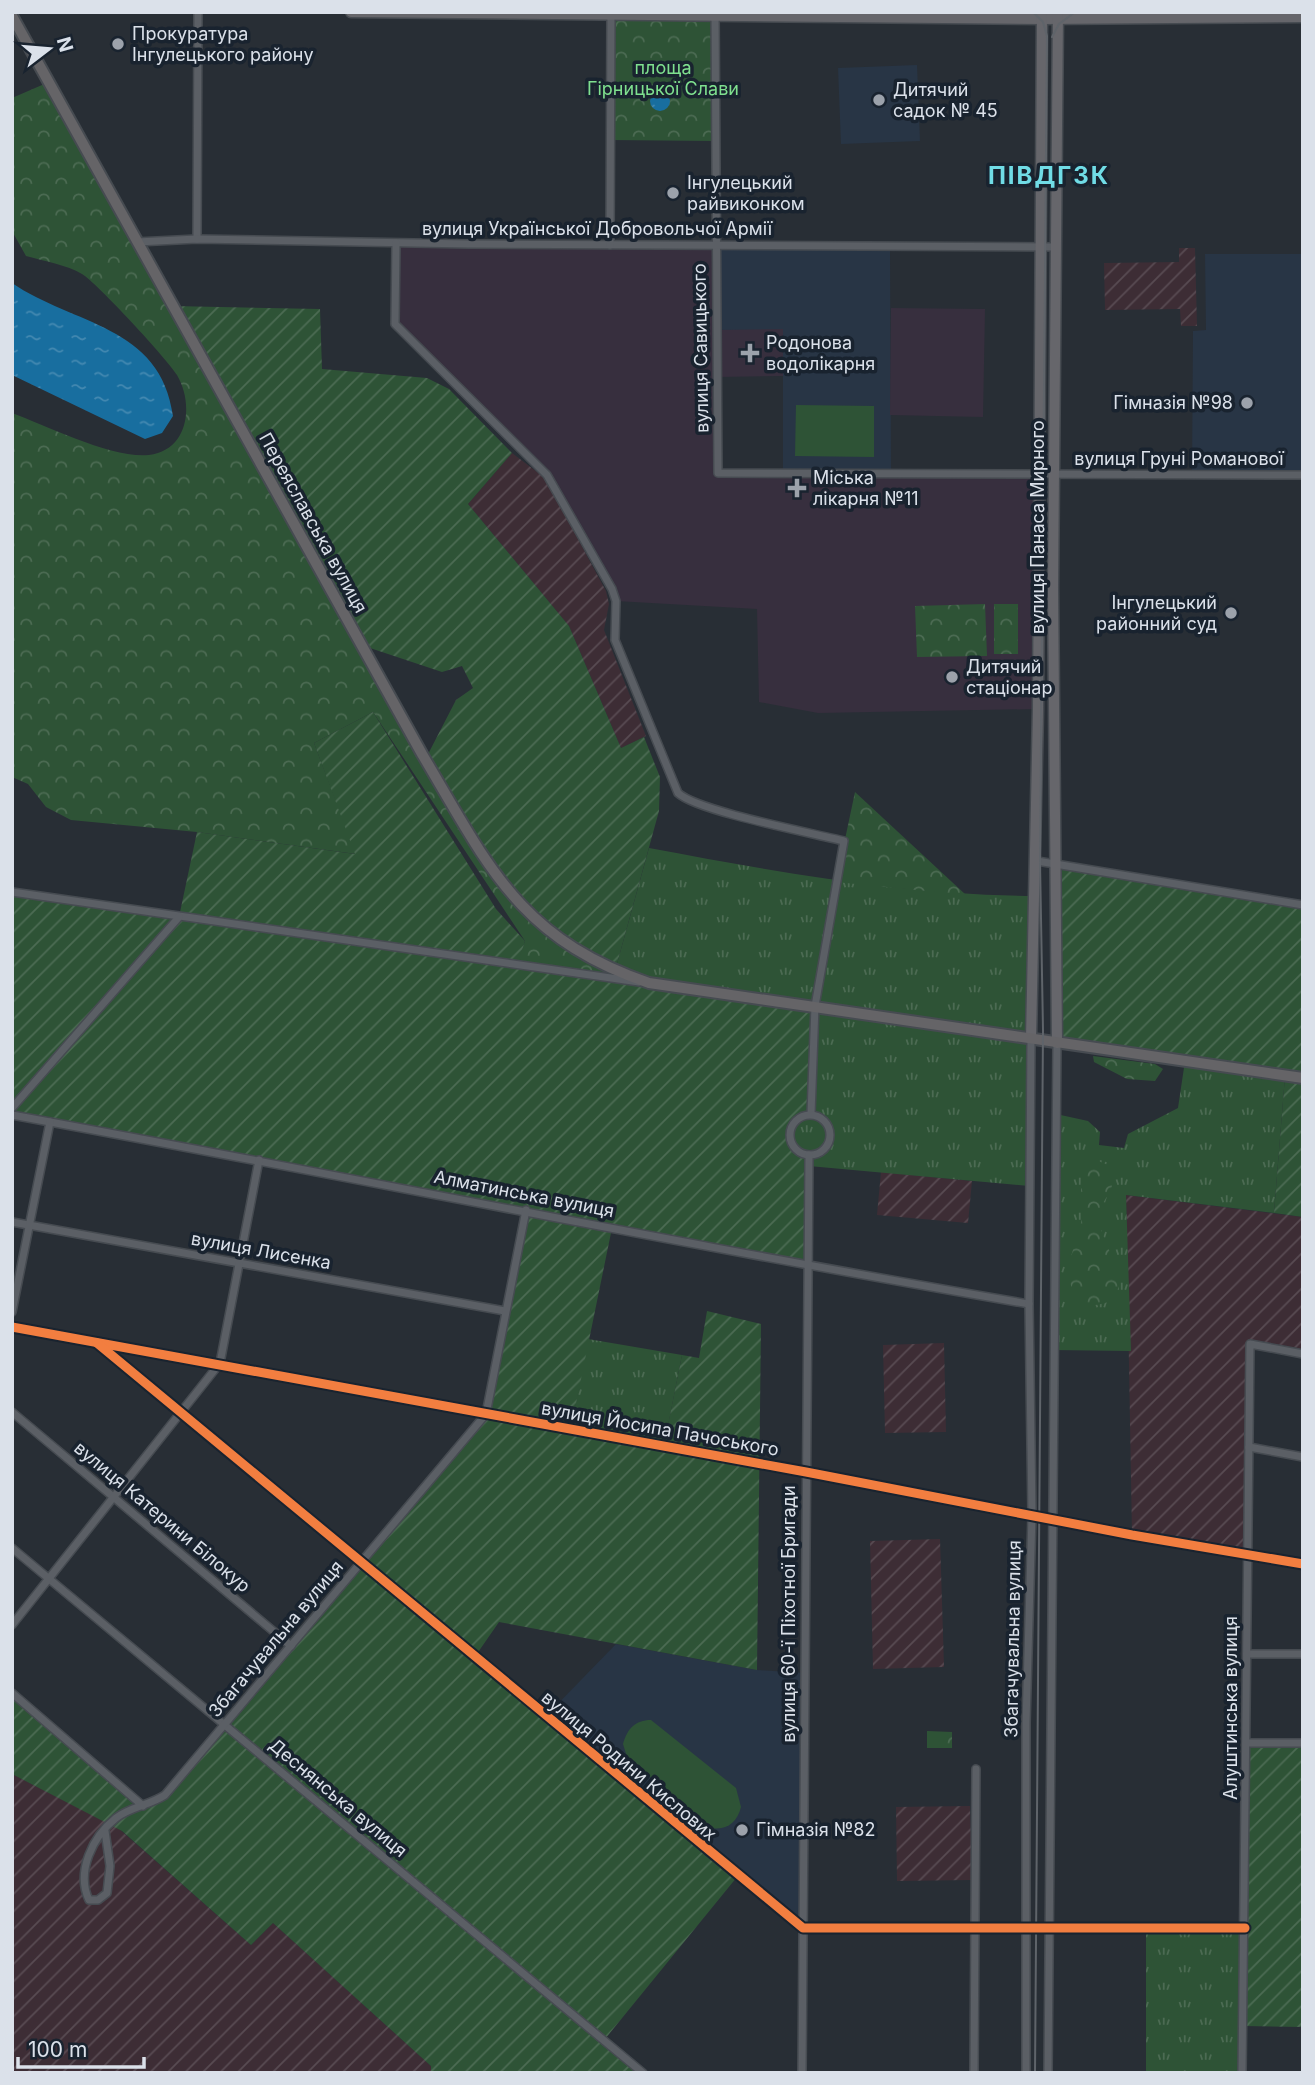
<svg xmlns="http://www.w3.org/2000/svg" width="1315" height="2085" viewBox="0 0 1315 2085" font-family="Inter,sans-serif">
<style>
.built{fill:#283545}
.industrial{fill:url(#industrial-furrows)}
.medical{fill:#372f3e}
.grass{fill:url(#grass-tufts)}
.forest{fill:url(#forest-crowns)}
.garden{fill:url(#garden-furrows)}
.pitch{fill:#2e5336}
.water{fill:url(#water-ripples)}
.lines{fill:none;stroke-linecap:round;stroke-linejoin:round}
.minor-casing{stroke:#464b51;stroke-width:10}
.secondary-casing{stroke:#464b51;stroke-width:13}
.primary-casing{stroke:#464b51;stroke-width:14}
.minor{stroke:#5b5f65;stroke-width:7}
.secondary{stroke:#66666b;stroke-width:10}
.primary{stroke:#656467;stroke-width:10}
.tram{stroke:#5f646a;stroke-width:2}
.cycleway-casing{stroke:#19232f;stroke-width:13}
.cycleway{stroke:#f27e40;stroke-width:9}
.poi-dot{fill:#9ca2ab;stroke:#19232f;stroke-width:2.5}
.labels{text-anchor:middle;stroke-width:7;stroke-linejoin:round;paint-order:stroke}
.poi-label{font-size:18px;fill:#dbe1ea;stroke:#19232f;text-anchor:start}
.park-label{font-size:18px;fill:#7fe08f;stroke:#19232f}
.street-label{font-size:18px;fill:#dbe1ea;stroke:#19232f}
.district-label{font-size:24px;font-weight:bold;letter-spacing:2px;fill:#70dce6;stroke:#19232f}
</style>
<defs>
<pattern id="industrial-furrows" width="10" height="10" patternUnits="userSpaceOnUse" patternTransform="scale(1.75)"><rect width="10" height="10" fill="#3d2d35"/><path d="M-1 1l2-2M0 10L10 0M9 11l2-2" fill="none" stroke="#584b52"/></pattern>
<pattern id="grass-tufts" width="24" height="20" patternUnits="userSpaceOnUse" patternTransform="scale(1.75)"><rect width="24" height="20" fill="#2e5336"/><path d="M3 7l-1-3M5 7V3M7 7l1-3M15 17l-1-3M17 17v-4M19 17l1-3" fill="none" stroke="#4c6b53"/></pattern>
<pattern id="forest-crowns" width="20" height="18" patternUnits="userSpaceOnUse" patternTransform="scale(1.75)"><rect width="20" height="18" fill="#2e5336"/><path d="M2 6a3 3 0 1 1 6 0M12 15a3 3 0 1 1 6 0" fill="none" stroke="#4c6b53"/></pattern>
<pattern id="garden-furrows" width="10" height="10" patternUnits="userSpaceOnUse" patternTransform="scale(1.75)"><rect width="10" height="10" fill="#2e5336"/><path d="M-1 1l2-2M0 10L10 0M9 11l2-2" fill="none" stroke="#4c6b53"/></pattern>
<pattern id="water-ripples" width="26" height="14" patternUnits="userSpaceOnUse" patternTransform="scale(1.75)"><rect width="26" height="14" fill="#186e9f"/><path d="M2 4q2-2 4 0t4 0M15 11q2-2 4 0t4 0" fill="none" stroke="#4489b1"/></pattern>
</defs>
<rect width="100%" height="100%" fill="#282e35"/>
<g class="built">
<polygon points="917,65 920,141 841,144 838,68"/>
<polygon points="716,246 890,247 891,473 783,472 783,330 716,330"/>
<polygon points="1205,254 1303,254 1303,475 1192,475 1193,331 1206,330"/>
<polygon points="616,1644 757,1670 804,1673 803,1928 545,1717"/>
</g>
<g class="industrial">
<polygon points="1179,248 1195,248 1197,326 1181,326 1180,309 1105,310 1104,263 1179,262"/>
<polygon points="512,453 545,478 606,591 609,604 604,630 646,736 621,748 569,626 468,504"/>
<polygon points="881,1172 972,1181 968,1223 877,1215"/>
<polygon points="1126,1195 1303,1217 1303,1349 1254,1340 1250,1344 1247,1554 1132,1535"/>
<polygon points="944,1343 946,1432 885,1433 883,1345"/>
<polygon points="940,1539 944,1667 873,1669 870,1541"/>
<polygon points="12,1774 118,1828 251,1945 273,1923 431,2066 431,2073 12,2073"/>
<polygon points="970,1806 972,1880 897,1881 896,1807"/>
</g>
<g class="medical">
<polygon points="396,243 716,246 716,330 783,329 783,376 717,377 719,473 1038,474 1038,709 818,713 759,702 757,609 616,601 547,475 395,324"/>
<polygon points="891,308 985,309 983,417 890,415"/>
</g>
<g class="grass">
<path d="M649,848C777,872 904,895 1035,896L1029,1186L809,1166V1155L793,1145C787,1132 792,1121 805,1115L649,983L615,971Z"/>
<polygon points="1185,1061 1285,1076 1274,1213 1126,1195 1131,1351 1053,1350 1056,1114 1088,1121 1100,1132 1099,1145 1124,1148 1128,1134 1178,1108"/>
<polygon points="588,1339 682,1355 664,1446 571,1428"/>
<polygon points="1245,1928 1242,2073 1146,2073 1146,1929"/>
</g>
<g class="forest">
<polygon points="611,16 715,17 716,141 610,140"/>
<path d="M49,82L422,754L531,916L649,983L516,966L525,941L373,712L314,743L356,854L197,832L71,820L46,807L28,784L12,777V413C47,426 113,459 149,455C189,450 194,404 177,375C169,361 96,282 82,274C67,265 44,261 26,256L12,231V98Z"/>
<polygon points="985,604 987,656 917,657 915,606"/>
<rect x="994" y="604" width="24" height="50"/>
<polygon points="855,792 966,895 836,882"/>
<polygon points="1093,1056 1155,1064 1163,1069 1155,1081 1127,1079 1094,1062"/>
<path d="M1096,1160L1108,1165C1122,1194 1098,1196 1099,1220C1099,1237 1138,1294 1105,1303C1094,1306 1089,1306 1078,1303C1060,1267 1073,1258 1081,1223C1086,1199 1075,1189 1086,1163Z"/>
<polygon points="927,1731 952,1732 952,1748 927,1748"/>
</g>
<g class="garden">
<polygon points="172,306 320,309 322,369 427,378 449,389 512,453 468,504 569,626 621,748 644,737 660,777 659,811 615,971 563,942 507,893 425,760 456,700 473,688 462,666 442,672 361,645"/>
<polygon points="373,712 496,909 525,941 517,966 815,1006 811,1114 797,1119 790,1133 793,1145 809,1155 808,1266 612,1228 571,1428 664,1445 682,1355 699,1358 707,1311 761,1324 757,1670 499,1622 474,1658 737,1877 605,2039 643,2073 431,2073 431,2066 273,1923 251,1945 122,1831 12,1774 12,1693 143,1806 154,1802 486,1414 526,1210 12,1115 12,892 179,917 197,832 355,854 314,743"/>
<polygon points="1053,864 1303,905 1303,1217 1274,1213 1285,1076 1057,1043"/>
<polygon points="1246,1743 1303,1743 1303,2027 1243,2026"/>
</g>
<g class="pitch">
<polygon points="796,405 874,406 874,457 795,456"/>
<path d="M651,1720L736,1788L741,1807C737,1824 724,1832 708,1827L627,1757L623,1744C627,1729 635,1720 651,1720Z"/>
</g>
<g class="water">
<circle cx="660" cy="101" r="10"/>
<path d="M12,283C73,325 161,325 173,416L162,433L145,439L12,375Z"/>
</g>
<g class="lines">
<defs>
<g id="minor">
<polyline points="715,12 718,473 1303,475"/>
<polyline points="197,239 198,12"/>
<polyline points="137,242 197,239 468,244 1056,247"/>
<path d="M396,243L395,324L547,475L612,589L616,601L615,640L678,793C697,811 812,833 844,841L815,1006L811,1114"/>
<polyline points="610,245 611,13"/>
<polyline points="1037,861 1303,905"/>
<polyline points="12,892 639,982"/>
<polyline points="12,1108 179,917"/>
<circle cx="810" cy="1135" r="20"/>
<path d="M12,1115C351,1177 689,1246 1029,1304"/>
<polyline points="12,1222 505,1311"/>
<polyline points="12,1312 50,1122"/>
<polyline points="12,1327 806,1472 1132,1535 1303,1564"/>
<polyline points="97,1343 803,1928 1245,1928"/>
<polyline points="12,1412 291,1646"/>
<polyline points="1249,1447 1303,1457"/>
<polyline points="12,1548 643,2073"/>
<polyline points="12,1625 220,1363 259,1160"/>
<polyline points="1247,1654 1303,1654"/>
<polyline points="12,1693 143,1806"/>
<polyline points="1246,1743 1303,1743"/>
<path d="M105,1831L110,1866L107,1893L98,1900H89C76,1872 92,1837 116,1818C130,1807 150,1805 165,1795L486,1414L526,1210"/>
<polyline points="802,2073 809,1155"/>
<polyline points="974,2073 976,1769"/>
<polyline points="1026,2073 1026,1723 1032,1515 1029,1304 1031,1038"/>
<polyline points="1048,2073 1057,1043"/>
<polyline points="1242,2073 1250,1344 1303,1354"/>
</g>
<g id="secondary">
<polyline points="351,12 1042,19 1303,17"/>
<polyline points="1031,1038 1038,709 1042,12"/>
<polyline points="1057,1043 1053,588 1058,12"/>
</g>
<path id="primary" d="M12,16L422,754C488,865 518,938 649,983L1303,1078"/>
</defs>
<use href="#minor" class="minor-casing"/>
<use href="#secondary" class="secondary-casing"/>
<use href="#primary" class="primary-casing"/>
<use href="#minor" class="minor"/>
<use href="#secondary" class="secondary"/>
<use href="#primary" class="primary"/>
<g class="tram">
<polyline points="1033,12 1043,22 1047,36 1040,862 1043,1030 1035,2073"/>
<polyline points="1052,37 1059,24 1075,12"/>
</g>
<defs>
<g id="cycleway">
<polyline points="12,1327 806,1472 1132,1535 1303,1564"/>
<polyline points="97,1343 803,1928 1245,1928"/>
</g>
</defs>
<use href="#cycleway" class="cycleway-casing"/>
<use href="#cycleway" class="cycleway"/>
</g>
<g class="poi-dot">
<circle cx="118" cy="44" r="7"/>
<circle cx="879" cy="100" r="7"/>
<circle cx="673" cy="193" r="7"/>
<path d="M746.5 342.5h7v7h7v7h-7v7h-7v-7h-7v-7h7z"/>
<circle cx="1247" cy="403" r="7"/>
<path d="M793.5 477.5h7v7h7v7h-7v7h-7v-7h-7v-7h7z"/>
<circle cx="1231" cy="613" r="7"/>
<circle cx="952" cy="677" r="7"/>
<circle cx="742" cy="1830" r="7"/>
</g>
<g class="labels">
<g class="poi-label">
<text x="132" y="40">Прокуратура<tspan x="132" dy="21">Інгулецького району</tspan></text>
<text x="893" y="96">Дитячий<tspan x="893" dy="21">садок № 45</tspan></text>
<text x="687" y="189">Інгулецький<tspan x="687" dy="21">райвиконком</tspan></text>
<text x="766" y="349">Родонова<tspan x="766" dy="21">водолікарня</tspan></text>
<text x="1233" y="409" text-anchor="end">Гімназія №98</text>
<text x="813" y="484">Міська<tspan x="813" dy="21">лікарня №11</tspan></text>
<text x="1217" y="609" text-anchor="end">Інгулецький<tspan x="1217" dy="21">районний суд</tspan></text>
<text x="966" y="673">Дитячий<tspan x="966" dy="21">стаціонар</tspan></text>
<text x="756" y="1836">Гімназія №82</text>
</g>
<g class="park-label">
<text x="663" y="74">площа<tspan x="663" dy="21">Гірницької Слави</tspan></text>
</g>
<g class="street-label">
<text x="597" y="235">вулиця Української Добровольчої Армії</text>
<text transform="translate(701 348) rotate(-91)" y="6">вулиця Савицького</text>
<text x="1179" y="465">вулиця Груні Романової</text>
<text transform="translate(313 523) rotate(61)" y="6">Переяславська вулиця</text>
<text transform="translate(1038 527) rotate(-90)" y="6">вулиця Панаса Мирного</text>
<text transform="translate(524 1194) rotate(11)" y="6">Алматинська вулиця</text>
<text transform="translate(261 1251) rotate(10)" y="6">вулиця Лисенка</text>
<text transform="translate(660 1429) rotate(10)" y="6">вулиця Йосипа Пачоського</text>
<text transform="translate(162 1517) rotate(40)" y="6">вулиця Катерини Білокур</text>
<text transform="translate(789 1614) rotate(-90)" y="6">вулиця 60-ї Піхотної Бригади</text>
<text transform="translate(276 1639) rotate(-50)" y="6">Збагачувальна вулиця</text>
<text transform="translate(1013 1639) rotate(-89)" y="6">Збагачувальна вулиця</text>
<text transform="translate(1231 1708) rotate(-90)" y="6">Алуштинська вулиця</text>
<text transform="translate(629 1766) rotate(40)" y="6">вулиця Родини Кислових</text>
<text transform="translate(338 1798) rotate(40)" y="6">Деснянська вулиця</text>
</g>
<g class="district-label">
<text x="1049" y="184">ПІВДГЗК</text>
</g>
</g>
<rect width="1315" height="2085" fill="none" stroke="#dbe1ea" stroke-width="28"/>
<g transform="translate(49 49) rotate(74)" stroke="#19232f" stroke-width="5" paint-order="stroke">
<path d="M0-5L12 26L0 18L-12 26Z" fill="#dbe1ea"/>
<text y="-10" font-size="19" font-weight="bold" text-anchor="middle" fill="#dbe1ea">N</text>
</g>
<path d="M18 2057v10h126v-10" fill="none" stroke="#dbe1ea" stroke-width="3.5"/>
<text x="28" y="2057" font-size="21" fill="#dbe1ea" stroke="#19232f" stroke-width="5" paint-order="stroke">100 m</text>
</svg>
